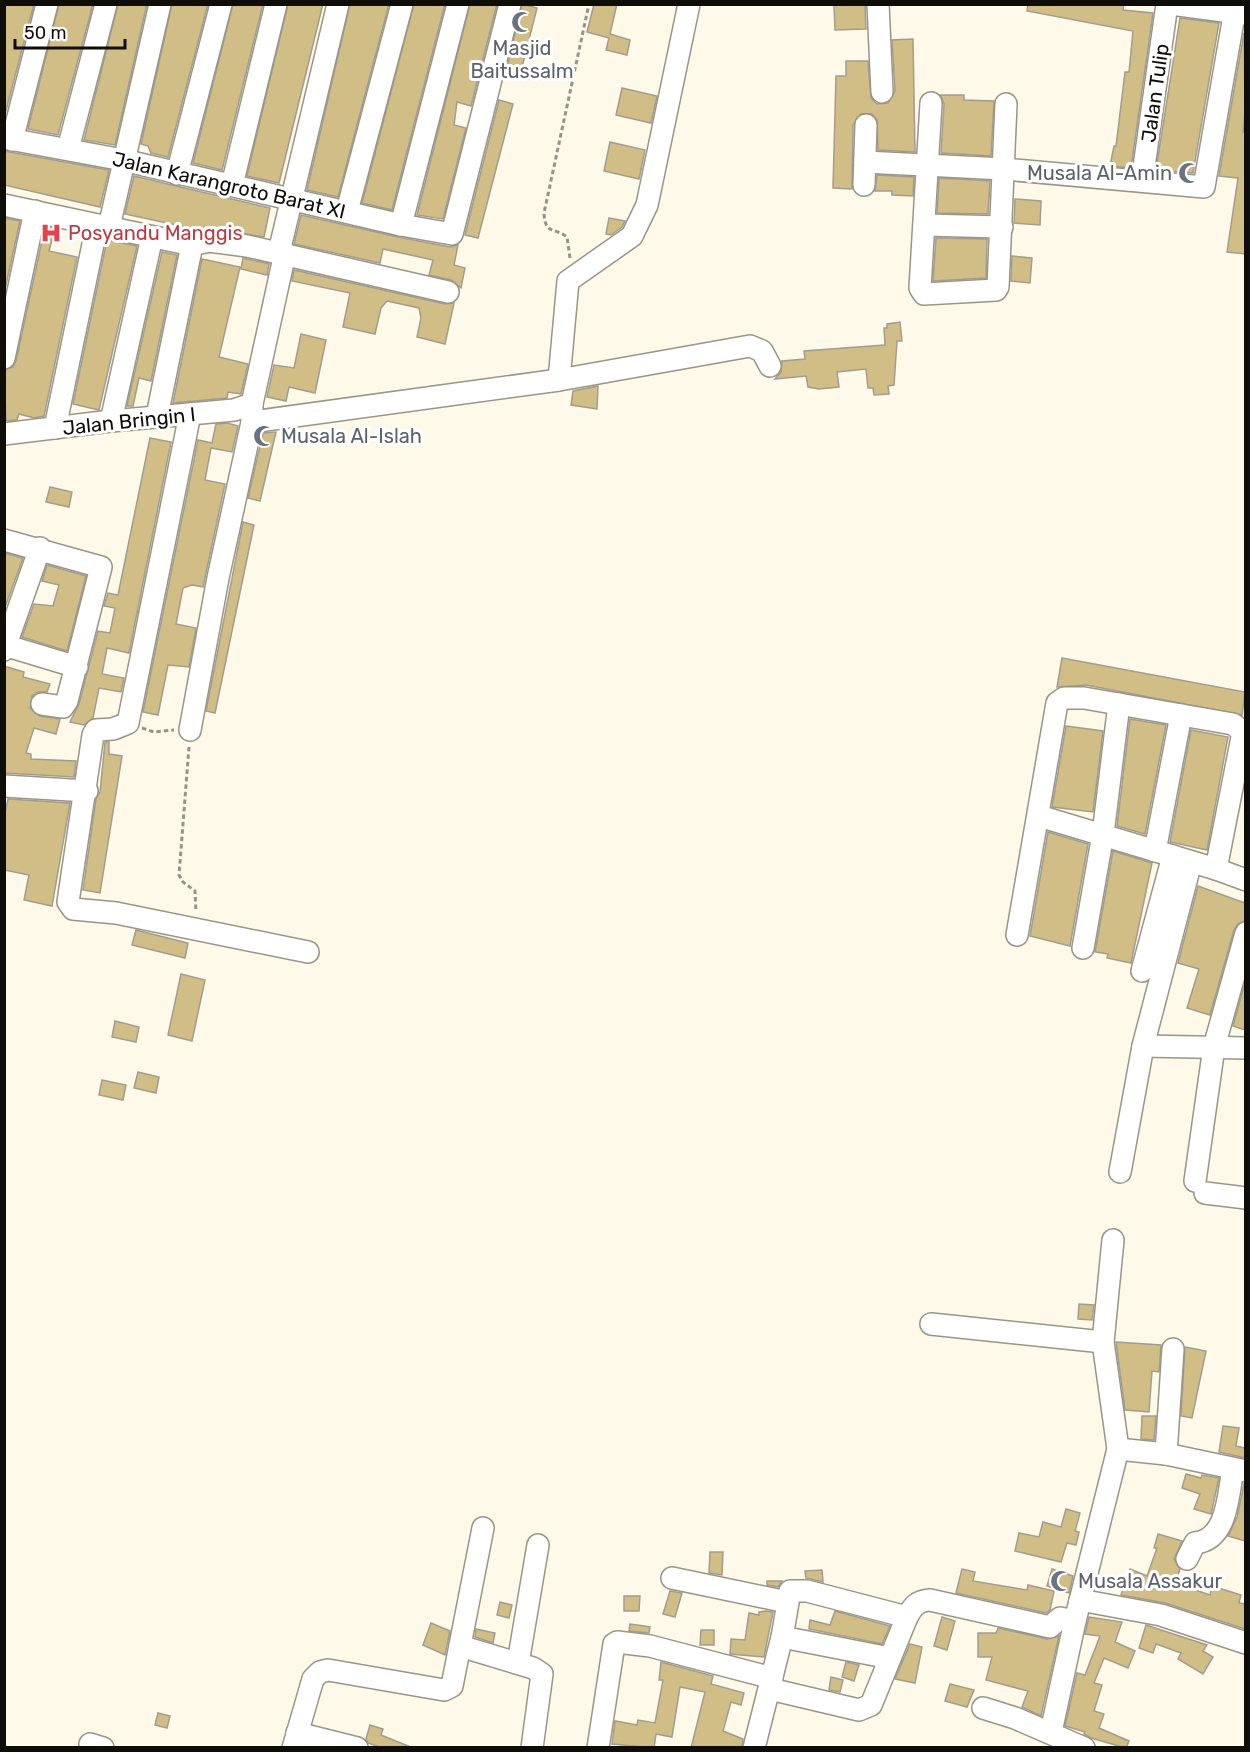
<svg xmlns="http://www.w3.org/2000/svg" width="1250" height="1752" viewBox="0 0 1250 1752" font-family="Rubik,sans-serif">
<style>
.building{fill:#d1be86;stroke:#a29d8e;stroke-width:1.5}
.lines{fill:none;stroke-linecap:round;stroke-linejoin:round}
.minor-casing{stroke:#9a9587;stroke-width:24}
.path{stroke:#979388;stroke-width:3;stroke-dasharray:4.5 3;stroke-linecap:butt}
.minor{stroke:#fff;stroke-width:21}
.labels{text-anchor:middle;stroke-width:6;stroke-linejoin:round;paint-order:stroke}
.worship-label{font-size:20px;fill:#5b616d;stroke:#fff;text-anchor:start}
.street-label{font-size:20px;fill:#0f0d08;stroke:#fff}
.health-label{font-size:20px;fill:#be3a42;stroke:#fff;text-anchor:start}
</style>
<rect width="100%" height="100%" fill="#fef9e9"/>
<g class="building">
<polygon points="4,4 34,4 4,118"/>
<polygon points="59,4 93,4 58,135 28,129"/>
<polygon points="118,4 147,4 115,145 84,140"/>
<polygon points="172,4 208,4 168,157 151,153 148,146 141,144"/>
<polygon points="233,4 263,4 222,170 193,163"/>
<polygon points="288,4 323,4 279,183 247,176"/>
<polygon points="350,4 389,4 338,197 307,190"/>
<polygon points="414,4 445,4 392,210 362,203"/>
<polygon points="470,4 497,4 471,106 457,102 454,125 466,128 443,219 417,215"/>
<polygon points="522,4 537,8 519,79 505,76"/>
<polygon points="594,4 617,4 610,34 630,40 627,55 606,50 609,38 587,32"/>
<polygon points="834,4 865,4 866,29 835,30"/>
<polygon points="1028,4 1124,4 1123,10 1153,13 1131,168 1110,166 1114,146 1116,146 1125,72 1129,72 1133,31 1027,11"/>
<polygon points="1180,18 1219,23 1193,173 1156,170"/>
<polygon points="1244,33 1245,112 1243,132 1245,132 1245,254 1227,252 1238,178 1219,176"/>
<polygon points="913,39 915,152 878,150 877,120 872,114 861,114 853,125 852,189 833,188 836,76 846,76 846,61 868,61 871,98 877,104 888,103 895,91 892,40"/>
<polygon points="622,88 657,96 651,123 616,115"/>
<polygon points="940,95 964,95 964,100 994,101 991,156 941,153 944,104"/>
<polygon points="499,100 513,104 478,238 465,235"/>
<polygon points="610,142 645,150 639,179 604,171"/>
<polygon points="4,151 109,170 100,207 4,185"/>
<polygon points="877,175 914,177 913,196 892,195 892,191 875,191"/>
<polygon points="134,176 270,208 264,237 211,228 199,230 125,214"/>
<polygon points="939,178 990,181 988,214 937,213"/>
<polygon points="1015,199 1041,201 1040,225 1014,223"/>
<polygon points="301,215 398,237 450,247 458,245 454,265 465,268 461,288 451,280 429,275 433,260 383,249 380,263 294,244"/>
<polygon points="4,218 20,221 4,294"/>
<polygon points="609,218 625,221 622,227 611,235 606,234"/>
<polygon points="45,227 55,229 49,251 77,257 44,416 34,418 19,414 17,420 6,421 4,370 13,367 16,361"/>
<polygon points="936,238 987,239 986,278 933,281"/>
<polygon points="107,240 137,246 99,410 73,404"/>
<polygon points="162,252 177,255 151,381 139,378 133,406 127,406"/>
<polygon points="1012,256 1032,258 1030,283 1011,281"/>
<polygon points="243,258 269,264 267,275 241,269"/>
<polygon points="202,259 240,267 219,357 248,364 241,394 228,392 227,398 173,403"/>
<polygon points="294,270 445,304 454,303 445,344 417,337 421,318 419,308 387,301 381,308 375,334 343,327 350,293 292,281"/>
<polygon points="900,322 902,341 897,341 894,385 888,386 889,394 874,395 873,388 868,388 866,369 837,372 839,387 819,389 808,387 806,376 775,379 781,372 782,361 805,359 804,351 885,345 884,328 887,328 887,324"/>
<polygon points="301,334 326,340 315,393 289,387 286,401 267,397 274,365 294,368"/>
<polygon points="598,386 597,409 571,405 573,391"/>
<polygon points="227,423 238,426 232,452 211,448 205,480 225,484 203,587 192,585 183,588 176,624 196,628 189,667 168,665 158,715 143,712 198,440 212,443 216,424"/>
<polygon points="276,432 260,501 248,498 263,433"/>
<polygon points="150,438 171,442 129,653 107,648 102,674 124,678 121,692 99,688 93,718 84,725 70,722 79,704 98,631 110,633 115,608 104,606 108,593 118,595"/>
<polygon points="50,487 72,492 69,507 46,502"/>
<polygon points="243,522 254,525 215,713 206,711"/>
<polygon points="4,553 23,558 4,610"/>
<polygon points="47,565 86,576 67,651 22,637 34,604 53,606 59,585 42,581"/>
<polygon points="1062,658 1245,692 1242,715 1086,685 1057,687"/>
<polygon points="4,666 24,672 23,677 50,684 47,692 38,692 32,696 30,708 40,716 60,719 56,734 34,728 26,753 31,754 31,759 76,761 74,777 4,773"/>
<polygon points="1130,719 1166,725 1145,834 1117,826"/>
<polygon points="1066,726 1103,731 1093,812 1052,807"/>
<polygon points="1191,730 1228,737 1207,850 1170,842"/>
<polygon points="105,742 109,742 109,754 122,756 100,893 83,890 96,799 100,792"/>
<polygon points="8,799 70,803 52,906 24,900 29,875 4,870 4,818"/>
<polygon points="1048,832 1088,844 1070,946 1030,936"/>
<polygon points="1113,851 1152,863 1131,963 1107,958 1108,954 1095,952"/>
<polygon points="1198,886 1245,903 1245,921 1238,924 1234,930 1210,1015 1187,1008 1199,969 1178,963"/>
<polygon points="136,930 188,943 185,958 132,945"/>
<polygon points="181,974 205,980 192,1041 168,1035"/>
<polygon points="1245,982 1245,1030 1233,1026"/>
<polygon points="115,1021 139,1027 136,1042 112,1037"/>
<polygon points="138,1072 159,1077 156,1093 134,1088"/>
<polygon points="102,1080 126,1085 123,1100 99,1095"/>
<polygon points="1079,1304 1094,1305 1092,1320 1078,1319"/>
<polygon points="1116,1342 1161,1345 1159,1372 1152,1371 1149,1412 1125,1410"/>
<polygon points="1185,1347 1206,1351 1192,1418 1181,1416"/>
<polygon points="1142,1416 1156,1416 1154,1440 1141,1439"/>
<polygon points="1223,1426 1239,1428 1236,1446 1245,1448 1245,1458 1219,1452"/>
<polygon points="1186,1474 1201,1478 1202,1475 1219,1478 1211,1514 1194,1509 1200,1494 1182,1488"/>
<polygon points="1244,1484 1245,1483 1245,1541 1228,1536 1237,1517"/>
<polygon points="1066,1509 1080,1513 1075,1531 1079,1532 1076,1545 1067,1543 1061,1562 1015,1551 1019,1533 1039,1537 1043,1522 1061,1527"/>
<polygon points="1158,1534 1182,1541 1174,1559 1180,1569 1175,1583 1210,1595 1212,1586 1241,1595 1239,1603 1245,1604 1245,1629 1165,1603 1121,1595 1130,1569 1147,1576 1157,1548 1154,1548"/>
<polygon points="710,1552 723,1552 722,1575 709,1573"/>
<polygon points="962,1569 975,1572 973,1581 1027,1590 1028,1585 1054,1591 1050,1610 1046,1613 956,1593"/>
<polygon points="1052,1569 1073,1576 1069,1593 1047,1586"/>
<polygon points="822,1570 823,1582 806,1578 805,1571"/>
<polygon points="767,1581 782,1581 778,1587 767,1585"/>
<polygon points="670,1591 682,1593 675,1617 663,1614"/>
<polygon points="624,1596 640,1596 639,1611 624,1611"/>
<polygon points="500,1602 512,1605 509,1618 497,1615"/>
<polygon points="766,1611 773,1612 764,1657 730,1654 731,1639 745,1640 749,1613 759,1615 759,1612"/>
<polygon points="835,1611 890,1626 882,1644 809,1629 810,1620 830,1625"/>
<polygon points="942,1617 955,1621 947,1650 934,1646"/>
<polygon points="1089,1617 1122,1622 1115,1642 1135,1651 1128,1668 1104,1658 1094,1683 1102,1685 1094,1711 1104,1714 1099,1728 1129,1741 1126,1748 1091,1738 1084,1734 1085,1732 1065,1726 1077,1673 1085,1675 1100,1636 1085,1634"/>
<polygon points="431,1623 450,1631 445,1655 423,1645"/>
<polygon points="630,1624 650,1627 649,1633 629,1631"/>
<polygon points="1146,1625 1207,1645 1203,1651 1213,1657 1203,1674 1178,1659 1181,1653 1156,1644 1153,1653 1139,1648"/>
<polygon points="998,1628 1047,1639 1059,1636 1041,1716 1022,1707 1028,1691 986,1680 992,1657 978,1657 978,1633 996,1633"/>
<polygon points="476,1629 495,1633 493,1643 475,1637"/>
<polygon points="701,1630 714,1630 714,1645 700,1645"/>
<polygon points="910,1644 922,1647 915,1683 895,1679"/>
<polygon points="661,1662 713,1676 711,1684 744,1693 741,1705 731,1702 723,1731 743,1739 742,1748 691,1748 705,1692 680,1687 672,1737 656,1734 654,1748 612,1744 615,1721 637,1725 638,1720 655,1723 663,1680 659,1680"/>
<polygon points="846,1662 859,1665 854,1681 842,1677"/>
<polygon points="831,1677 843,1680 840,1692 829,1690"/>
<polygon points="950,1684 974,1690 967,1707 945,1701"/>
<polygon points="158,1713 170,1716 167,1728 155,1725"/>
<polygon points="370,1725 383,1729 381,1735 413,1748 382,1748 368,1743 366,1739"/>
</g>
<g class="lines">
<defs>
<g id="minor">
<polyline points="878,4 882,92"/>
<polyline points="1171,4 1246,14"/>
<polyline points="931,103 920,288 924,294 996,290 998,287 1006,104"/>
<polyline points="4,138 123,160 401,225 452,234 510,4"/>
<polyline points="12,140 47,4"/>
<polyline points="68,149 106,4"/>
<polyline points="865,162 1004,169 1204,187 1236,4"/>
<polyline points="177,174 221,4"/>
<polyline points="1142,181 1167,4"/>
<polyline points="232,185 276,4"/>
<polyline points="864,185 866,125"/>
<polyline points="4,205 192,245 209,241 247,246 448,292"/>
<polyline points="347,211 402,4"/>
<polyline points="401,225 458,4"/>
<polyline points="925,225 1002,227"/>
<polyline points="109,227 160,4"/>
<polyline points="279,252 338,4"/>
<polyline points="4,358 35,211"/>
<polyline points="559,380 568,281 632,236 647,205 689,4"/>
<polyline points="190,414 128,723 113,729 96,730 93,735 68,902 73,909 116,913 308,952"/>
<polyline points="157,416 192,245"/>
<polyline points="111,421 152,237"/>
<polyline points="252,422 559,380 750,346 762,351 770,366"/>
<polyline points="55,428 97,225"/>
<polyline points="4,434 111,421 234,410 252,404"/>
<polyline points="4,540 101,567 67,701 63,707 42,704"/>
<polyline points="4,645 77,667"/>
<polyline points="4,650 40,548"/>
<polyline points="190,730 218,578 252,422 252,404 285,253"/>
<polyline points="4,786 87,791"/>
<polyline points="1039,816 1216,869 1246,880"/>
<polyline points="1155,851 1181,715"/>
<polyline points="1216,869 1243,732"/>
<polyline points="1017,935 1057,703 1064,698 1084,698 1233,724 1243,732"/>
<polyline points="1083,948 1103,834 1119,704"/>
<polyline points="1142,971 1173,856"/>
<polyline points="1143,1046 1246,1048"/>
<polyline points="1120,1172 1143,1046 1191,862"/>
<polyline points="1195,1181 1214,1047 1246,933"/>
<polyline points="1205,1193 1246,1198"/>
<polyline points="931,1324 1103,1342"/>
<polyline points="1118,1449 1166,1454 1246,1471"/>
<polyline points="1166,1454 1173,1349"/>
<path d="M1187,1559L1195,1543C1228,1540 1228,1494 1233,1469"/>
<polyline points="672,1578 787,1602"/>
<polyline points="1080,1600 1161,1615 1246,1643"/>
<polyline points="782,1637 890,1658"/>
<polyline points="460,1646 533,1668 542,1674 532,1748"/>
<polyline points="518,1663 538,1545"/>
<path d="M770,1689L859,1710L871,1705L907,1617C913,1606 917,1601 930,1600L1050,1627L1060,1618L1075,1621"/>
<polyline points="983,1708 1015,1718 1084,1748"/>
<polyline points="1051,1732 1075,1621 1118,1449 1103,1342 1113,1240"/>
<polyline points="297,1733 357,1748"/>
<polyline points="90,1744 103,1748"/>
<polyline points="293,1748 313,1679 320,1672 328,1670 444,1690 452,1686 483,1528"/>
<polyline points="598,1748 614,1644 617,1642 650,1646 772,1678"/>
<polyline points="754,1748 782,1637 790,1591 807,1591 907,1617"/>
</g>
</defs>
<use href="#minor" class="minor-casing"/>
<g class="path">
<path d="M570,258L567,237C554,227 545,235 544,213L589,4"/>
<polyline points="142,728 154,732 174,730"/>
<polyline points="189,747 179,875 183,882 195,891 196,912"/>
</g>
<use href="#minor" class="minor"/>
</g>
<defs>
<symbol id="mosque-bare" viewBox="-9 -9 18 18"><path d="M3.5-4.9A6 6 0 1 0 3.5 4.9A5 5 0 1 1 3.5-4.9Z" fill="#6b7280" stroke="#fff" stroke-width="2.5" paint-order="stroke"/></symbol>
<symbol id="hospital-bare" viewBox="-9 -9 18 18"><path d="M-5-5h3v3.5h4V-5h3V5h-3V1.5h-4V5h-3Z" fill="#e0444e" stroke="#fff" stroke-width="2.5" paint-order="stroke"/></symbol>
</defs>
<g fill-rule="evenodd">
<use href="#mosque-bare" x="507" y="7" width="30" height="30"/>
<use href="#mosque-bare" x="1174" y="158" width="30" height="30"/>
<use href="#hospital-bare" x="36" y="218" width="30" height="30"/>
<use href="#mosque-bare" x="249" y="421" width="30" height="30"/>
<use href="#mosque-bare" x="1046" y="1566" width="30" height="30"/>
</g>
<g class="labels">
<g class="worship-label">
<text x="522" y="55" text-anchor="middle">Masjid<tspan x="522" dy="23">Baitussalm</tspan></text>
<text x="1172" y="180" text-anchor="end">Musala Al-Amin</text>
<text x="281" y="443">Musala Al-Islah</text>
<text x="1078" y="1588">Musala Assakur</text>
</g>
<g class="street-label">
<text transform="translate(1155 93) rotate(-82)" y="7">Jalan Tulip</text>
<text transform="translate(229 185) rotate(13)" y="7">Jalan Karangroto Barat XI</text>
<text transform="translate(129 421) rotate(-6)" y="7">Jalan Bringin I</text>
</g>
<g class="health-label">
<text x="68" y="240">Posyandu Manggis</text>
</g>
</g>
<rect width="1250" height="1752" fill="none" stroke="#0f0d08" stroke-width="12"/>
<path d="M15 39v9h110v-9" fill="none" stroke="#0f0d08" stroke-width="3"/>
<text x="24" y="39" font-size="18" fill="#0f0d08" stroke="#ffffff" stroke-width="4.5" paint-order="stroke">50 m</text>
</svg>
